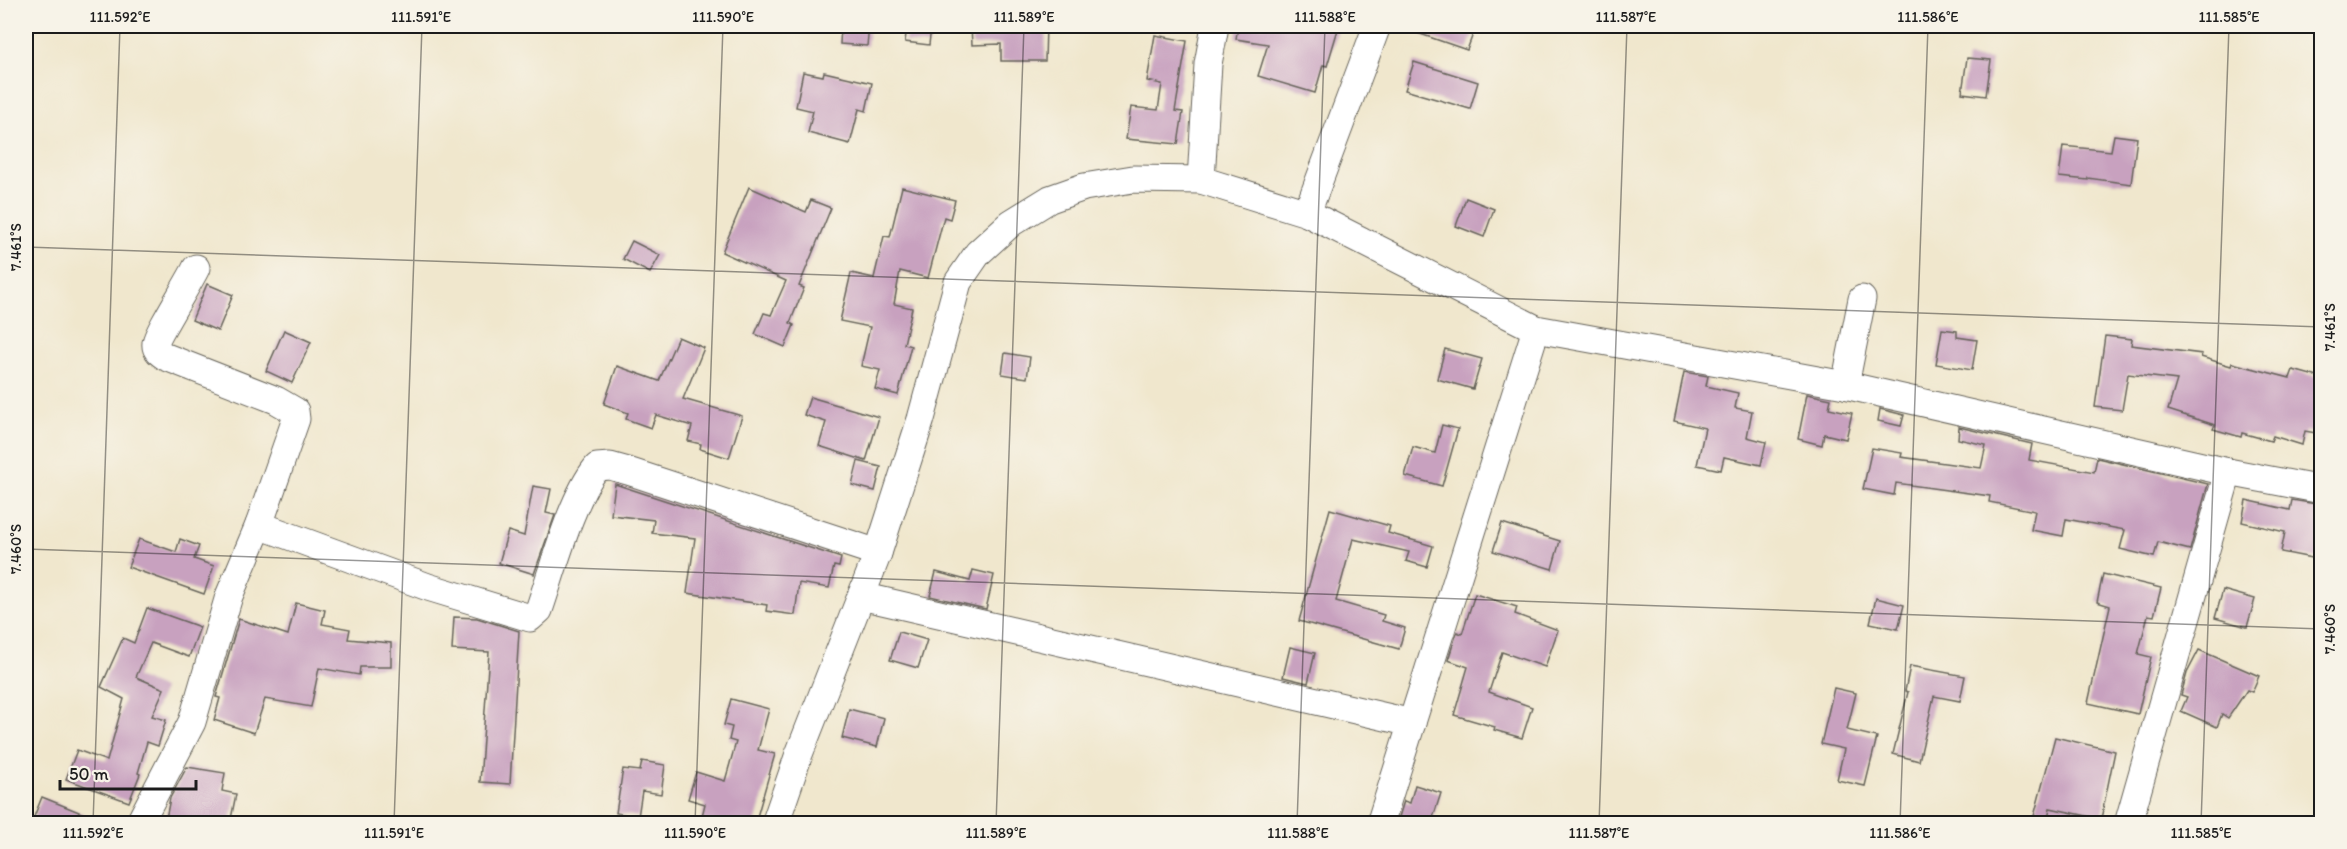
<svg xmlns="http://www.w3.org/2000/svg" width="2347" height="849" viewBox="0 0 2347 849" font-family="Itim,sans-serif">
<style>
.building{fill:#c8a1bf}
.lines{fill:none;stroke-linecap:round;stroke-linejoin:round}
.minor-casing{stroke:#66635a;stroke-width:29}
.minor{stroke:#fff;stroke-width:27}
.ticks{fill:none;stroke:#1c1c1c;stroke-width:1.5;stroke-opacity:0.45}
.neatline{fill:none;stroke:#1c1c1c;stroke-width:2}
.ticks-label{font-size:15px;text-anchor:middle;fill:#1c1c1c}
</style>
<rect width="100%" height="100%" fill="#f7f3e8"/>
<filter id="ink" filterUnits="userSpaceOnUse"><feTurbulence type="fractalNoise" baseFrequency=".0167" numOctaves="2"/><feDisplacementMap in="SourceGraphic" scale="12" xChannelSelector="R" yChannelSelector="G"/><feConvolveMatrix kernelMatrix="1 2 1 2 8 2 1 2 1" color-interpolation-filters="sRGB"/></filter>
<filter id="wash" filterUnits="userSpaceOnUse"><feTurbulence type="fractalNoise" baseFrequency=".008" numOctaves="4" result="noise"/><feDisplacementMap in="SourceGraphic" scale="24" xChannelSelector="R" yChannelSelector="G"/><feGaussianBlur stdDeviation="1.35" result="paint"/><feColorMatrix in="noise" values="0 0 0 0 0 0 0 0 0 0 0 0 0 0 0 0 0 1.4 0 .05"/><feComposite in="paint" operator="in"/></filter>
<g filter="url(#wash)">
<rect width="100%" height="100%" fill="#f0e7cd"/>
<g id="blocks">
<g class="building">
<polygon points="841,26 869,26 867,46 840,44"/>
<polygon points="907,26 931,26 929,45 905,42"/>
<polygon points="971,26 1046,26 1045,61 1001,61 1001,44 972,45"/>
<polygon points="1238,26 1339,26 1327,66 1323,65 1315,93 1258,76 1268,44 1236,39"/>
<polygon points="1404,26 1476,26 1467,50 1403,28"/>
<polygon points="1155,35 1187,41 1175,111 1183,112 1178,144 1126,139 1131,107 1158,110 1162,84 1147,81"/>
<polygon points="1967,58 1991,60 1986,96 1962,93"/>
<polygon points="1414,62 1478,82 1470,109 1405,90"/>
<polygon points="803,72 823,76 824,72 872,83 866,111 859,109 850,144 808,133 813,111 796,107"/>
<polygon points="2114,135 2137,138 2131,184 2088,178 2088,180 2059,177 2063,146 2111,151"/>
<polygon points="749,187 806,212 811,200 831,208 799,286 804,288 790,323 794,325 785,347 755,334 764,313 771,315 786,281 722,252"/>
<polygon points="902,187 955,200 950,219 944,217 928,278 900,271 894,304 912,308 904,344 911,346 898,395 875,389 880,370 861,366 870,327 840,321 851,273 874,278 884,236 890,237"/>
<polygon points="1466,198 1494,209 1484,237 1456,226"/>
<polygon points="632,241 660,255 650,273 623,259"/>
<polygon points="207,284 233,295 218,331 192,320"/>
<polygon points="1942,329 1957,331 1957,337 1977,340 1972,370 1936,364"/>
<polygon points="284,330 311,342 292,383 266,371"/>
<polygon points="2105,336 2132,339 2131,345 2202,354 2201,357 2231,366 2232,363 2290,378 2293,370 2322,378 2322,434 2305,431 2302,445 2273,436 2271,441 2242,433 2241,437 2213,429 2215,425 2168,410 2177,380 2128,374 2122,410 2095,407"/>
<polygon points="678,337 704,348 683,399 742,416 729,458 700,449 701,444 688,441 692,426 656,415 651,428 626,419 628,413 604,404 617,366 659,381"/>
<polygon points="1445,349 1482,359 1473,389 1437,379"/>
<polygon points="1005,353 1030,357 1027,378 1002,374"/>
<polygon points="1684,372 1708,376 1706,386 1738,393 1735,408 1752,411 1747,437 1766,442 1761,465 1724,457 1721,470 1697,465 1705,428 1674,421"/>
<polygon points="1807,394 1831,399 1829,408 1852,413 1846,439 1824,434 1822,445 1798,439"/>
<polygon points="810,397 879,417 866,461 819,446 826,422 804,415"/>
<polygon points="1880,409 1904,415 1901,426 1878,421"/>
<polygon points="1442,425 1458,429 1442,486 1405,476 1413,447 1435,453"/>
<polygon points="1959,427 2032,444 2029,460 2094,472 2097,458 2208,484 2190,550 2158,542 2154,557 2120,549 2125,530 2066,519 2063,536 2031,530 2035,511 1989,502 1990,496 1896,483 1894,495 1863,489 1872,448 1902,453 1901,457 1981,468 1986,445 1958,439"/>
<polygon points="858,461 881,467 875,491 852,485"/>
<polygon points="615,484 841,558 839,567 834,566 829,588 799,583 795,615 766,611 767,605 687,593 695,538 652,533 654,520 611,515"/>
<polygon points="533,486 551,489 546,513 555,515 534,574 499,563 508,531 524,536"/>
<polygon points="2246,500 2290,510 2292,500 2322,505 2322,560 2281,552 2285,532 2242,522"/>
<polygon points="1330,509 1390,526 1388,533 1433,546 1427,567 1406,561 1409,552 1353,539 1336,601 1384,615 1382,621 1405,628 1399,649 1299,621"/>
<polygon points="1502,523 1560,541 1552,569 1493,551"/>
<polygon points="139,539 176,552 180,539 199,546 194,559 214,566 204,594 128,567"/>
<polygon points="973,570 994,575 986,609 930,596 936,572 970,581"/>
<polygon points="2103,574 2161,588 2154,616 2148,615 2138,654 2151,657 2138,714 2088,703 2110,606 2097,602"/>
<polygon points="2223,590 2255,599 2247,627 2215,618"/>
<polygon points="1475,594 1517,607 1515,614 1558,630 1545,667 1502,652 1489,692 1532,707 1522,738 1494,730 1495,727 1454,715 1468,667 1448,660 1457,632 1462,634"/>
<polygon points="1876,598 1904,605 1898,629 1870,623"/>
<polygon points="296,603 325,610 322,624 350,629 348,639 391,643 391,667 360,667 359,675 319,668 311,707 265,699 254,733 214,720 220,698 216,697 239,619 288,635"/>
<polygon points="147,608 200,627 189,657 151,643 136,677 164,689 152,716 166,720 158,746 147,742 138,773 140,774 129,802 66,779 77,750 107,761 124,699 101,687 123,638 134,643"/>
<polygon points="454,617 477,618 519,631 510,784 480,782 489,652 452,650"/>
<polygon points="899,632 927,640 918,668 890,660"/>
<polygon points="1290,647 1315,653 1308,683 1283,677"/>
<polygon points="2199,650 2259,676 2252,692 2247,690 2228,718 2222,714 2217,727 2181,711 2187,697 2181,695 2187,673"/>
<polygon points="1910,666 1965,676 1960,701 1934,696 1919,761 1893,754 1908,692 1905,691"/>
<polygon points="1834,688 1856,693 1847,730 1877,737 1865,786 1837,780 1844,749 1821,744"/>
<polygon points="731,699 769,709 758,750 775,754 755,824 700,824 705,804 688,799 696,772 725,781 736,742 729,740 732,727 724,725"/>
<polygon points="849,709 884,718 877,747 842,738"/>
<polygon points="2055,737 2115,751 2101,819 2050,808 2047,823 2033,820"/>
<polygon points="642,761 665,765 661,794 642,791 638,817 616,813 623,769 640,771"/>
<polygon points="187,767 225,773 222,791 236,794 230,824 165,824 170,798"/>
<polygon points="1415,785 1441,793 1431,824 1404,824 1405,819 1399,817 1404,801 1410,803"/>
<polygon points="42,797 106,823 106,824 31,824"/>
</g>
</g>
</g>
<g filter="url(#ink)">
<use href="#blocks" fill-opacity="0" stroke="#66635a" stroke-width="1.5"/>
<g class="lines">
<defs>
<g id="minor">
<polyline points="1201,180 1208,64 1215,26"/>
<polyline points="1307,213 1377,26"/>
<path d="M196,268C190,281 156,335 156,343C155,350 160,353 166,357L276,400L295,411L296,419L259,525"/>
<polyline points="1845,385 1862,299"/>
<polyline points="861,596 1412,723"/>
<path d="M139,824L192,722L229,596L259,525L428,587L530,618L539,610C553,570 571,499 597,467L610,466L628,471L878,553"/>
<polyline points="775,824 799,754 878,553 921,419 958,282 978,253 1011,223 1050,199 1084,187 1133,179 1201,180 1307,213 1536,329 1845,385 2228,472 2322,490"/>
<polyline points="1380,824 1536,329"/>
<polyline points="2128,824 2228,472"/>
</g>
</defs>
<use href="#minor" class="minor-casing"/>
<use href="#minor" class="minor"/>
</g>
</g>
<path class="ticks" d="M2319,26H2322M26,247L2322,327M26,549L2322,629M93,824L120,26M394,824L422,26M695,824L723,26M996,824L1024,26M1297,824L1325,26M1599,824L1627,26M1900,824L1928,26M2201,824L2229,26"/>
<rect width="2347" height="849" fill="none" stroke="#f7f3e8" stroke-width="66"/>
<path d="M60 780v9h136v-9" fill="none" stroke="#1c1c1c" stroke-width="3"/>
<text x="69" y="780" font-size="18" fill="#1c1c1c" stroke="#f7f3e8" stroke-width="4.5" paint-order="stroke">50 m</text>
<rect x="33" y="33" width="2281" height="783" class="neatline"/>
<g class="ticks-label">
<text x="120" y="22">111.592°E</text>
<text x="421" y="22">111.591°E</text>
<text x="723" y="22">111.590°E</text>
<text x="1024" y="22">111.589°E</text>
<text x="1325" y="22">111.588°E</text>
<text x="1626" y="22">111.587°E</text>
<text x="1928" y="22">111.586°E</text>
<text x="2229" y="22">111.585°E</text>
<text transform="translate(16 247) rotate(-90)" y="5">7.461°S</text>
<text transform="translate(2330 327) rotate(-90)" y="5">7.461°S</text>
<text transform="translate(16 549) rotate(-90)" y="5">7.460°S</text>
<text transform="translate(2330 629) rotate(-90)" y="5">7.460°S</text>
<text x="93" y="838">111.592°E</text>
<text x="394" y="838">111.591°E</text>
<text x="695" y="838">111.590°E</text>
<text x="996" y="838">111.589°E</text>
<text x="1298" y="838">111.588°E</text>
<text x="1599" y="838">111.587°E</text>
<text x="1900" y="838">111.586°E</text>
<text x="2201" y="838">111.585°E</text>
</g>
</svg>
